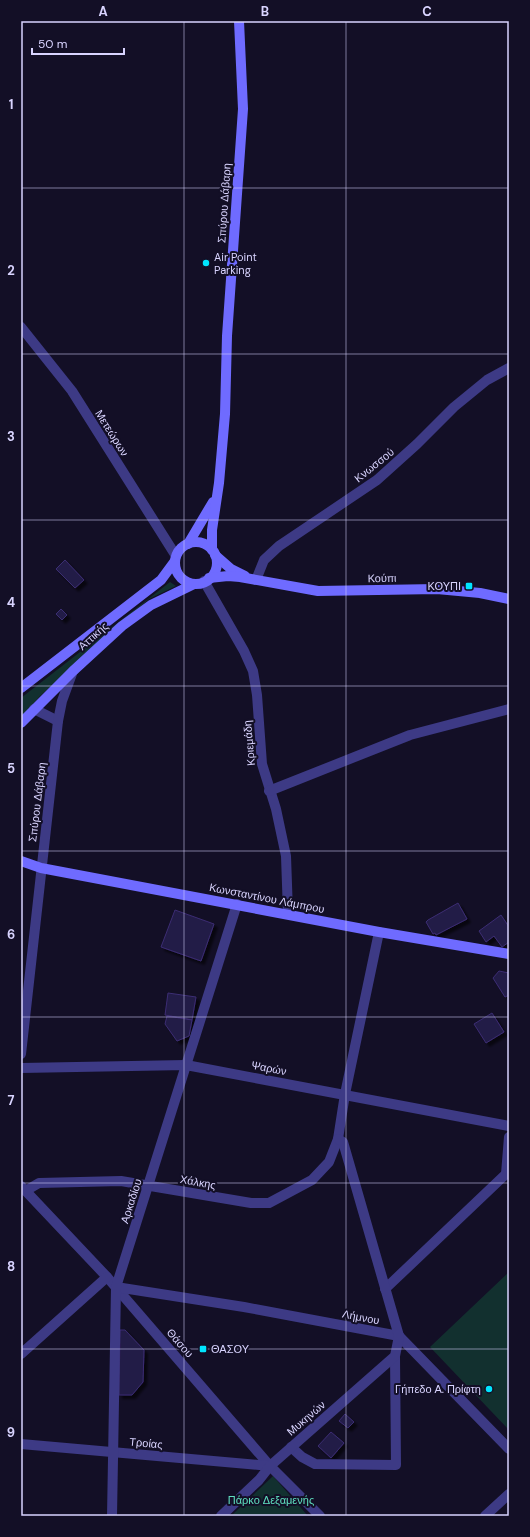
<svg xmlns="http://www.w3.org/2000/svg" width="530" height="1537" viewBox="0 0 530 1537" font-family="'DM Sans',sans-serif">
<style>
.green{fill:#12302f}
.building{fill:#241b47;stroke:#3b2d73;filter:url(#shadow)}
.lines{fill:none;stroke-linecap:round;stroke-linejoin:round}
.street{stroke:#3d3a85;stroke-width:10}
.secondary{stroke:#6f6bff;stroke-width:10}
.grid{fill:none;stroke:#d9d4ff;stroke-width:1;stroke-opacity:0.55}
.poi-dot{fill:#00e5ff;stroke:#130f26;stroke-width:1.5}
.labels{text-anchor:middle;stroke-width:4;stroke-linejoin:round;paint-order:stroke}
.street-label{font-size:11px;fill:#d9d4ff;stroke:#130f26}
.poi-label{font-size:11px;fill:#d9d4ff;stroke:#130f26;text-anchor:start}
.park-label{font-size:11px;fill:#5fe0c0;stroke:#130f26}
.neatline{fill:none;stroke:#d9d4ff;stroke-width:1.5}
.grid-label{font-size:13px;text-anchor:middle;font-weight:bold;fill:#d9d4ff}
</style>
<defs>
<filter id="shadow"><feDropShadow dx="3.5" dy="3.5" stdDeviation="1" flood-color="#0009"/></filter>
</defs>
<rect width="100%" height="100%" fill="#130f26"/>
<g class="green">
<polygon points="170,582 176,586 149,599 40,696 21,718 21,698"/>
<polygon points="509,1272 509,1430 430,1347"/>
<polygon points="273,1476 308,1516 231,1516"/>
</g>
<g class="building">
<polygon points="65,560 84,580 75,588 56,569"/>
<polygon points="61,609 67,615 62,620 56,614"/>
<polygon points="458,903 467,919 436,935 435,933 433,934 426,922 428,920"/>
<polygon points="175,910 214,924 201,961 161,947"/>
<polygon points="501,915 509,927 509,942 502,947 494,936 486,942 479,931"/>
<polygon points="499,971 509,973 509,995 505,997 493,978"/>
<polygon points="168,993 196,997 192,1020 165,1015"/>
<polygon points="492,1013 504,1032 486,1043 474,1024"/>
<polygon points="167,1016 192,1020 189,1036 177,1041 165,1024"/>
<polygon points="120,1330 125,1330 144,1350 143,1382 132,1395 119,1395"/>
<polygon points="345,1414 354,1422 348,1428 339,1421"/>
<polygon points="331,1432 344,1443 331,1458 318,1446"/>
<polygon points="306,1515 307,1516 238,1516"/>
</g>
<g class="lines">
<g class="street">
<polyline points="21,327 72,391 176,556"/>
<polyline points="256,580 264,560 279,546 377,480 417,444 454,407 487,380 509,368"/>
<polyline points="204,581 244,651 253,671 257,695 262,764 276,809 286,856 288,913"/>
<polyline points="34,709 58,721"/>
<polyline points="269,791 410,735 509,709"/>
<polyline points="21,1054 58,721 62,701 73,671"/>
<polyline points="21,1068 186,1065 509,1126"/>
<polyline points="506,1174 509,1137"/>
<polyline points="21,1186 107,1277 270,1466 320,1516"/>
<polyline points="27,1190 39,1183 121,1181 251,1203 269,1203 312,1180 329,1162 338,1139 345,1094 379,932"/>
<polyline points="116,1287 244,1307 399,1336"/>
<polyline points="385,1289 509,1171"/>
<polyline points="399,1336 509,1449"/>
<polyline points="21,1354 107,1277"/>
<polyline points="21,1444 270,1466"/>
<polyline points="291,1447 302,1457 315,1464 396,1465 395,1356"/>
<polyline points="112,1516 116,1287 237,904"/>
<polyline points="221,1516 259,1480 270,1466 395,1356 399,1336 343,1142 338,1139"/>
<polyline points="485,1516 509,1494"/>
</g>
<g class="secondary">
<circle cx="196" cy="563" r="21"/>
<polyline points="188,544 213,502"/>
<polyline points="212,550 212,530 219,483 225,414 227,336 243,109 239,21"/>
<polyline points="215,555 231,569 245,576"/>
<polyline points="209,578 228,576 240,577 318,591 437,589 480,593 509,599"/>
<polyline points="21,688 161,580 175,561"/>
<polyline points="21,723 73,671 122,626 151,605 194,584"/>
<polyline points="21,861 41,868 379,932 509,954"/>
</g>
</g>
<path class="grid" d="M184,21V1516M346,21V1516M21,188H509M21,354H509M21,520H509M21,686H509M21,851H509M21,1017H509M21,1183H509M21,1349H509"/>
<g class="poi-dot">
<circle cx="206" cy="263" r="4"/>
<rect x="465" y="582" width="8" height="8" rx="2"/>
<rect x="199" y="1345" width="8" height="8" rx="2"/>
<circle cx="489" cy="1389" r="4"/>
</g>
<g class="labels">
<g class="street-label">
<text transform="translate(224 203) rotate(-86)" y="4">Σπύρου Δάβαρη</text>
<text transform="translate(112 433) rotate(58)" y="4">Μετεώρων</text>
<text transform="translate(374 465) rotate(-39)" y="4">Κνωσσού</text>
<text transform="translate(382 578) rotate(-1)" y="4">Κούπι</text>
<text transform="translate(93 636) rotate(-42)" y="4">Αττικής</text>
<text transform="translate(249 743) rotate(-95)" y="4">Κριεμάδη</text>
<text transform="translate(37 802) rotate(-83)" y="4">Σπύρου Δάβαρη</text>
<text transform="translate(267 898) rotate(11)" y="4">Κωνσταντίνου Λάμπρου</text>
<text transform="translate(269 1068) rotate(11)" y="4">Ψαρών</text>
<text transform="translate(198 1182) rotate(10)" y="4">Χάλκης</text>
<text transform="translate(131 1201) rotate(-72)" y="4">Αρκαδίου</text>
<text transform="translate(361 1317) rotate(11)" y="4">Λήμνου</text>
<text transform="translate(180 1343) rotate(49)" y="4">Θάσου</text>
<text transform="translate(306 1418) rotate(-41)" y="4">Μυκηνών</text>
<text transform="translate(146 1443) rotate(5)" y="4">Τροίας</text>
</g>
<g class="poi-label">
<text x="214" y="261">Air Point<tspan x="214" dy="13">Parking</tspan></text>
<text x="461" y="590" text-anchor="end">ΚΟΥΠΙ</text>
<text x="211" y="1353">ΘΑΣΟΥ</text>
<text x="481" y="1393" text-anchor="end">Γήπεδο Α. Πρίφτη</text>
</g>
<g class="park-label">
<text x="271" y="1504">Πάρκο Δεξαμενής</text>
</g>
</g>
<rect width="530" height="1537" fill="none" stroke="#130f26" stroke-width="44"/>
<path d="M32 48v6h92v-6" fill="none" stroke="#d9d4ff" stroke-width="2"/>
<text x="38" y="48" font-size="12" fill="#d9d4ff" stroke="#130f26" stroke-width="3" paint-order="stroke">50 m</text>
<rect x="22" y="22" width="486" height="1493" class="neatline"/>
<g class="grid-label">
<text x="103" y="16">A</text>
<text x="265" y="16">B</text>
<text x="427" y="16">C</text>
<text x="11" y="109">1</text>
<text x="11" y="275">2</text>
<text x="11" y="441">3</text>
<text x="11" y="607">4</text>
<text x="11" y="773">5</text>
<text x="11" y="939">6</text>
<text x="11" y="1105">7</text>
<text x="11" y="1271">8</text>
<text x="11" y="1437">9</text>
</g>
</svg>
